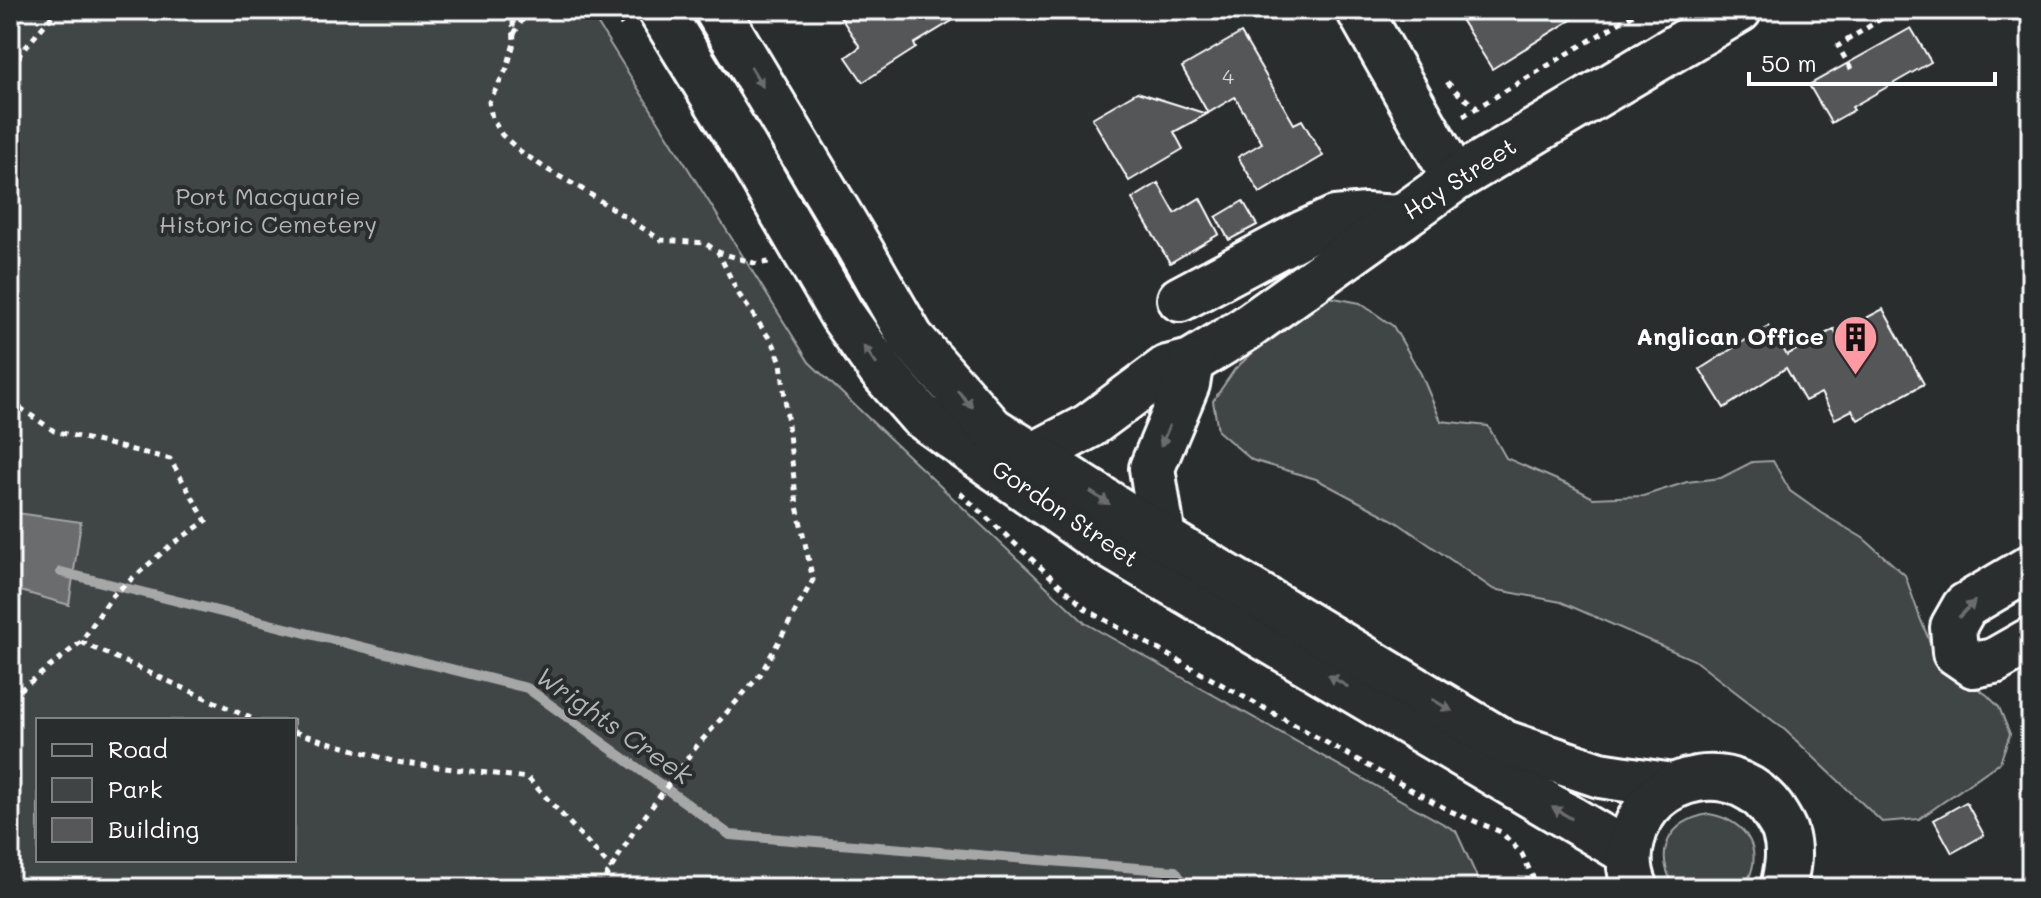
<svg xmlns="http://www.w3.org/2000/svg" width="2041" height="898" viewBox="0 0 2041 898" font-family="Mali,sans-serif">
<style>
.green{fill:#414445;stroke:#a0a2a2;stroke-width:2;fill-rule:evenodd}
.water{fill:#6a6c6d;stroke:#a6a7a7;stroke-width:2}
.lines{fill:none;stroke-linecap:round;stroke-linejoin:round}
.stream{stroke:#a6a7a7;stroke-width:10}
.building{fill:#555758;stroke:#fff;stroke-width:2}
.minor-casing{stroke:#fff;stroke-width:50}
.major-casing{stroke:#fff;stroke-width:50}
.path{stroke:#fff;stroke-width:5;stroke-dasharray:6 6;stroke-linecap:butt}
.minor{stroke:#2a2d2e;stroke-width:44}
.major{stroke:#2a2d2e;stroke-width:44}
.oneway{fill:#6a6c6d}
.labels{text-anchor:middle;stroke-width:8;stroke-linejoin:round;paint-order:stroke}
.number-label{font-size:20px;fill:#d4d5d5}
.street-label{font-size:24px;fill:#fff;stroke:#2a2d2e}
.park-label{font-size:24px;fill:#b3b4b5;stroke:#2a2d2e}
.poi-label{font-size:24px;font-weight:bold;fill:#fff;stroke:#2a2d2e;text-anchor:end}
.water-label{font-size:26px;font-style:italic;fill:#b4b6b6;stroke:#2a2d2e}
</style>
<rect width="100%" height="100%" fill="#2a2d2e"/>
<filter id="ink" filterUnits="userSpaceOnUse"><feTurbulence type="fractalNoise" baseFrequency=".0125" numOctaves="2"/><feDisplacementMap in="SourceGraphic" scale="16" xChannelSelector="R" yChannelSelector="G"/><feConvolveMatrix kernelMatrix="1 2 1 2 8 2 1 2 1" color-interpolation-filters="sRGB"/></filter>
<g filter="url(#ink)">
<g class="green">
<path d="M10,10H589L809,362L1085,623L1456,831L1482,888H10ZM38,720H294V860H38Z"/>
<polygon points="1329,297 1360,303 1393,326 1421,374 1441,421 1488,426 1506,458 1571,486 1593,498 1643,496 1687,482 1721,478 1752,462 1773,461 1790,491 1821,513 1863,538 1905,575 1920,618 1938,662 1987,695 1999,707 2010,734 2000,762 1919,819 1882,822 1785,730 1694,660 1561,602 1493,589 1395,521 1365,505 1316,479 1252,460 1218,431 1213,401 1235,369 1294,315"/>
<path d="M1709,814C1748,820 1767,854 1743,888H1675C1653,852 1668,821 1709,814Z"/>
</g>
<polygon class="water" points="10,512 81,522 69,605 10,588"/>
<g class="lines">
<polyline class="stream" points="61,572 527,688 730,835 1175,871 1187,888"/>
</g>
<g class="building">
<polygon points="836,10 970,10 914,44 916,48 863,82 846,57 860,47"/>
<polygon points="1455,10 1587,10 1492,69"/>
<polygon points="1911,28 1931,62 1852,107 1854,110 1831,123 1809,85"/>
<polygon points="1241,33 1294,124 1302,120 1323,156 1260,193 1238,157 1262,143 1235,97 1208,113 1182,67"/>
<polygon points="1137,92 1207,114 1174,132 1183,149 1129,181 1092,118"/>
<polygon points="1158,183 1175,213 1200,198 1219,234 1170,263 1132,199"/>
<polygon points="1243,201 1257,225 1229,240 1216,217"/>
<polygon points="1883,309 1924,384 1858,420 1852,410 1835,419 1821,393 1805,401 1786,368 1724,408 1700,369 1768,326 1787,355 1834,329 1836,334"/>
<polygon points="1966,802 1984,835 1952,853 1934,820"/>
</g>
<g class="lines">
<defs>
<g id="minor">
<polyline points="1359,10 1455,179"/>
<polyline points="1180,299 1304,233 1335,219 1366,216 1400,218"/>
<polyline points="1034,455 1089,426 1167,368 1191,362 1245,329 1455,179 1739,10"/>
<polyline points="1163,538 1152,468 1187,384 1191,362"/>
<polyline points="2031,567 1965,606 1953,627 1955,652 1974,665 1994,661 2031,640"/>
</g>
<g id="major">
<polyline points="660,10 739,138 842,315 880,369 920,415 1091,535 1629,853"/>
<polyline points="717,10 857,244 911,338 992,429 1163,538 1505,743 1600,775 1672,786"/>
<path d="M1636,888C1629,873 1628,856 1632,840C1648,771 1741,754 1777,817C1780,822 1784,828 1785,833C1791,852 1787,870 1783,888"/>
</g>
</defs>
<use href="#minor" class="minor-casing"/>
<use href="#major" class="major-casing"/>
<g class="path">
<polyline points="508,10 513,20 514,43 507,68 489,102 492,118 502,135 520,151 548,170 582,189 661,240 705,243 718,252 757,264 769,262"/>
<polyline points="612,10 624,28"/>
<polyline points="514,34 528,10"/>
<polyline points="1851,69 1838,46 1895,10"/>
<polyline points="1447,82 1461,96 1477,107"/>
<polyline points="10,93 20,54 57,10"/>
<polyline points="1463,116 1641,10"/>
<polyline points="10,162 16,189 10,212"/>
<polyline points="10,401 54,431 170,459 206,521 171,545 112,596 81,642 10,698"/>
<polyline points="960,493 1087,610 1450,811 1501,832 1522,854 1538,888"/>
<polyline points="81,642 255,720"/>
<polyline points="294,732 396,762 528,778 612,869"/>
<polyline points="599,888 634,831 696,747 760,675 813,580 797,506 781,362 774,345 738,293 718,252"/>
</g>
<use href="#minor" class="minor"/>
<use href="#major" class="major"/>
</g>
<defs><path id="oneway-solid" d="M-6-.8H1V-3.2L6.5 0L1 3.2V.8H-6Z" transform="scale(2)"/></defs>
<g class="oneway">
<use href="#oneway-solid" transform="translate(757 77) rotate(59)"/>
<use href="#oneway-solid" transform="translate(870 355) rotate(-125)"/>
<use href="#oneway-solid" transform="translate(965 399) rotate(49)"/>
<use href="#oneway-solid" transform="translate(1165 436) rotate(113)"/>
<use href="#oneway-solid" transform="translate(1100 498) rotate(33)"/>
<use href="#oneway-solid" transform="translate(1967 609) rotate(-46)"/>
<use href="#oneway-solid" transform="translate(1338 681) rotate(-149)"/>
<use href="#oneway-solid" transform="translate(1442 705) rotate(31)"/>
<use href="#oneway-solid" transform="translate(1562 813) rotate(-149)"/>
</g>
</g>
<defs>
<symbol id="building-pin" viewBox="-11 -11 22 30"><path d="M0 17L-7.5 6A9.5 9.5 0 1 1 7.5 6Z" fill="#ff9aa2" stroke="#2a2d2e"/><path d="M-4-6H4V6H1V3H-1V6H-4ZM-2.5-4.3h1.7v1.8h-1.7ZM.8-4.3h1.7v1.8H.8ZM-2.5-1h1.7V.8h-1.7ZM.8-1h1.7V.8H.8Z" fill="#111"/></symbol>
</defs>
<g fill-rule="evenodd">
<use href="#building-pin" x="1830" y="312" width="51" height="69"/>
</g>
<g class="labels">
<g class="number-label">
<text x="1228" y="84">4</text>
</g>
<g class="street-label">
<text transform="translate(1460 179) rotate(-33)" y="8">Hay Street</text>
<text transform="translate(1065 514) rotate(34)" y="8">Gordon Street</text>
</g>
<g class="park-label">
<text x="268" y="205">Port Macquarie<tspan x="268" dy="28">Historic Cemetery</tspan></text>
</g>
<g class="poi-label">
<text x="1824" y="345">Anglican Office</text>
</g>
<g class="water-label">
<text transform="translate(614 726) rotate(35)" y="9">Wrights Creek</text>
</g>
</g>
<rect width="2041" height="898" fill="none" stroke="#2a2d2e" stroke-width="40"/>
<rect x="20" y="20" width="2001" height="858" fill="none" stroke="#fff" stroke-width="3" filter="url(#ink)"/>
<rect x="36" y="718" width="260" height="144" fill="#2a2d2e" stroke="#7f8182" stroke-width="2"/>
<rect x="52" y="744" width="40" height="12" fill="#2a2d2e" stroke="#7f8182" stroke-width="2"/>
<text x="108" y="758" font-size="24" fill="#ffffff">Road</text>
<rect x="52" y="778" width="40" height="24" fill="#414445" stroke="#7f8182" stroke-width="2"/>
<text x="108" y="798" font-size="24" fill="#ffffff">Park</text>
<rect x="52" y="818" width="40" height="24" fill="#555758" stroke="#7f8182" stroke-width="2"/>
<text x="108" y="838" font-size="24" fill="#ffffff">Building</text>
<path d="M1749 72v12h246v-12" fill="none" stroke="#ffffff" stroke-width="4"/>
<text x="1761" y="72" font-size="24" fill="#ffffff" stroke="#2a2d2e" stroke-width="6" paint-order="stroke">50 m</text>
</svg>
